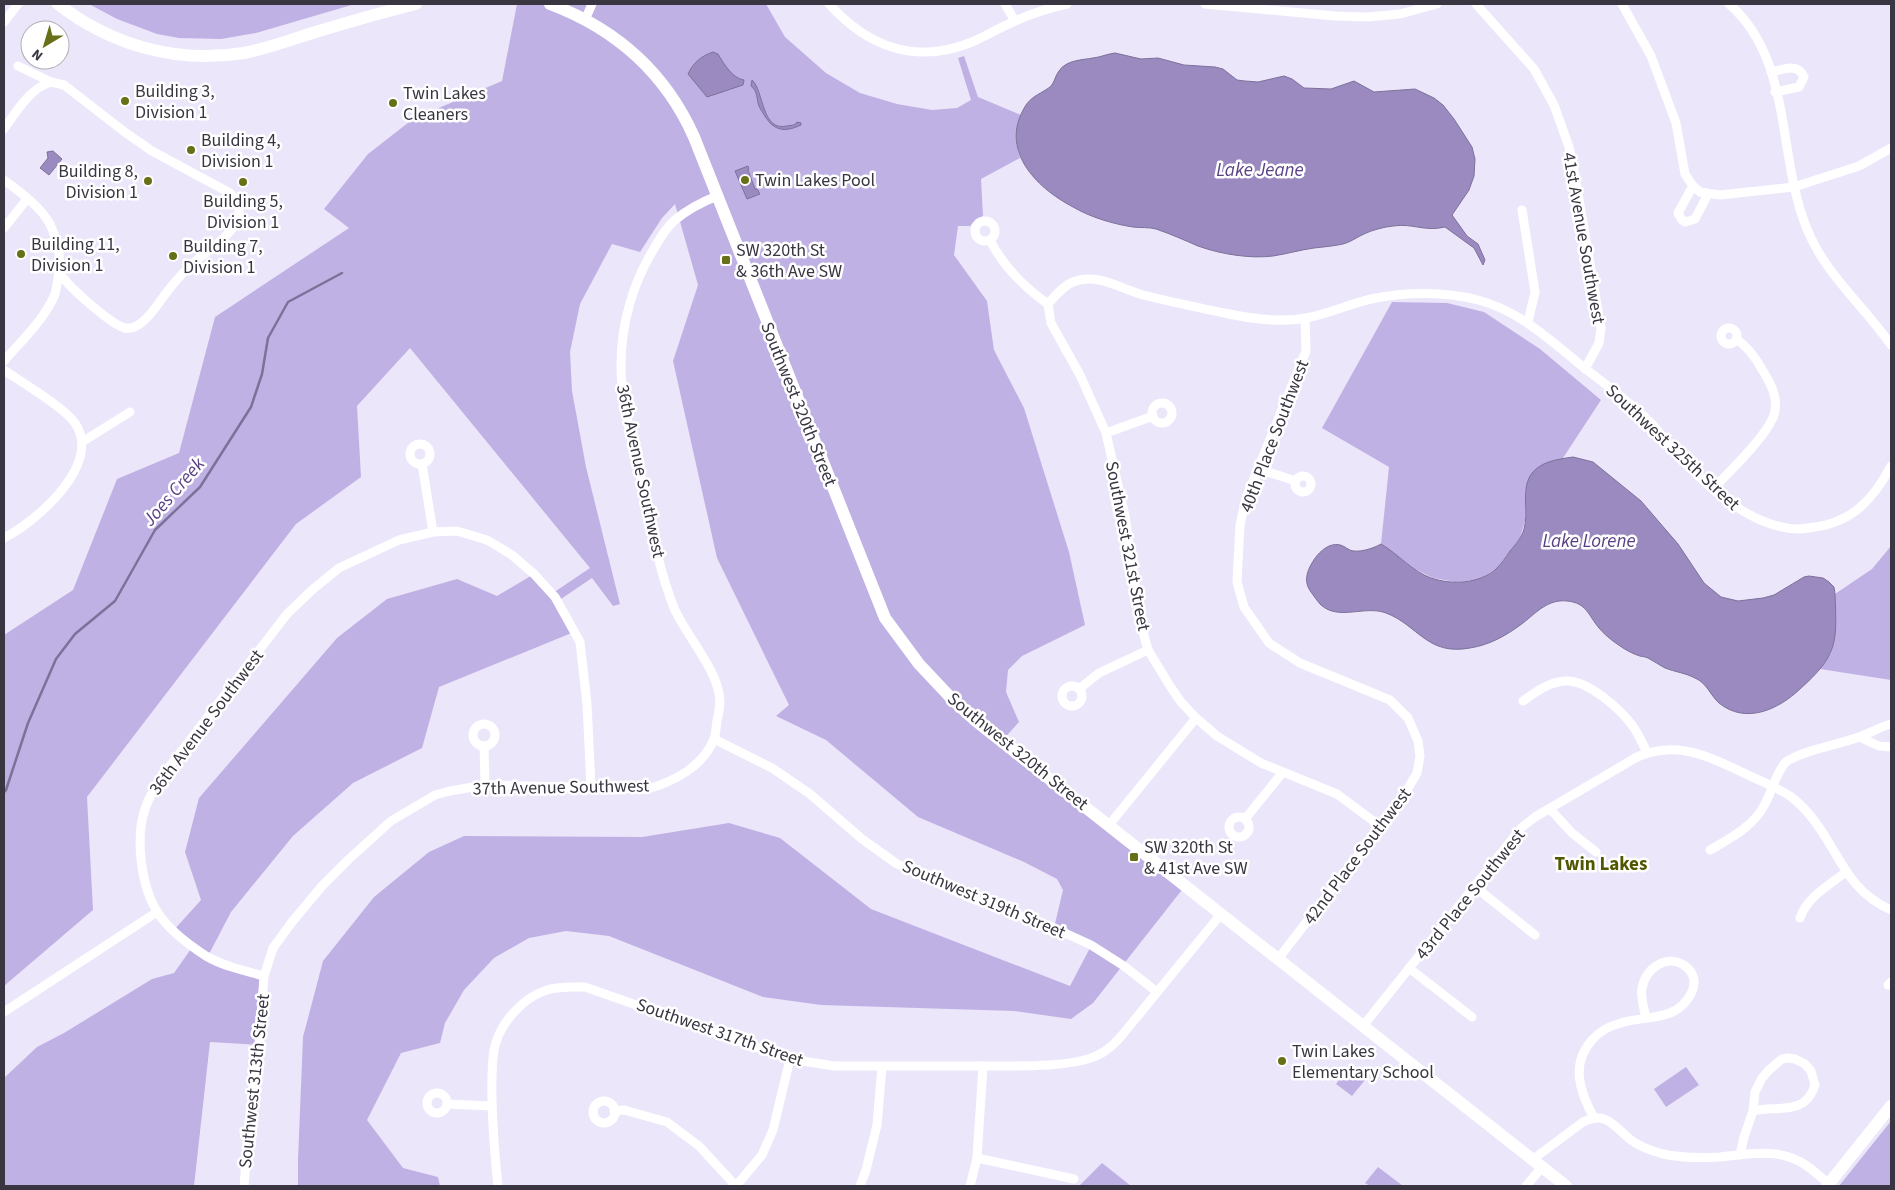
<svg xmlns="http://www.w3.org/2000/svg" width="1895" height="1190" viewBox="0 0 1895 1190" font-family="'Source Sans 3',sans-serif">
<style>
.green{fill:#c0b1e4}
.water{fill:#9a8ac0;stroke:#7d719a}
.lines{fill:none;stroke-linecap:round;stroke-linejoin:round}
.stream{stroke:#7d719a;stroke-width:2.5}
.minor{stroke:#fff;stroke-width:9}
.secondary{stroke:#fff;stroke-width:12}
.poi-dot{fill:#676f17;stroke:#fff;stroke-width:2}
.labels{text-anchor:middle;stroke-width:5;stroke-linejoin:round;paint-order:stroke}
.poi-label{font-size:18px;fill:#393641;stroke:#fff;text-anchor:start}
.street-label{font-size:18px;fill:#393641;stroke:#fff}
.water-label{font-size:19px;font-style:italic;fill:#5a4185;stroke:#fff}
.neighbourhood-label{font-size:19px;font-weight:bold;fill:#505700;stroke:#fff}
</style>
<rect width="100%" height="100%" fill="#ece6fb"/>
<g class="green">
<polygon points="89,4 355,4 256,33 221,39 179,38 157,34 117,19"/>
<path d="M517,4H766L785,37L826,73L860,93L897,104L932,110L957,108L971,100L958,58L964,56L978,97L1021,115C1016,130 1014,142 1020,158L981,179L983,216L976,219L970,226H958L954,255L987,301L994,350L1024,408L1069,552L1085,625L1022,656L1008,670L1006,692L1019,722L1002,741L1185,886L1093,1003L1071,1019L1014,1011L821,1005L763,997L609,936L566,931L529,938L494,958L464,990L445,1023L440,1043L401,1053L367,1120L403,1168L438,1177L440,1186H298V1160L303,1037L323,961L374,897L429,852L464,836L642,837L729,823L780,838L871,909L1070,986L1091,946L1054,928L1063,890L1057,879L1024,862L918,817L826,740L776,716L789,705L717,558L673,361L698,285L675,204L662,218L640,252L612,244L580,304L570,352L572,391L586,467L620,604L613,606L592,578L558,601L574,632L439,687L422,748L353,783L293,836L231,912L208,956L264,976L259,1045L210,1042L194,1186H4V1078L37,1047L64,1033L152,979L174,973L193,946L173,931L201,900L185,852L199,798L337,638L387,599L457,579L497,596L534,574L553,593L590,568L410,348L357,406L361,477L296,524L87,797L93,910L4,986V635L73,590L117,479L179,453L215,317L349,228L324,209L368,154L413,119L502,81Z"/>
<polygon points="1392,302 1447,303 1484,312 1540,349 1601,400 1563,458 1545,464 1525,490 1525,521 1520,538 1497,568 1479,580 1456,582 1433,578 1415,569 1381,544 1389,467 1322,428"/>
<polygon points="1891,546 1891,680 1820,669 1831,653 1835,626 1835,594 1872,569"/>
<polygon points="1349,1067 1365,1080 1352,1096 1336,1084"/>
<polygon points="1686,1067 1699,1085 1666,1107 1654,1089"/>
<polygon points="1891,1121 1891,1186 1839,1186"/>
<polygon points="1102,1163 1131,1186 1079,1186"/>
<polygon points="1378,1167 1403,1186 1370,1186 1365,1183"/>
</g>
<g class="water">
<path d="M713,52L718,54C724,64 732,78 744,80L743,85L707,97L688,74C693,63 701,56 713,52Z"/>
<path d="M1115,53L1141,59L1158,58L1184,65L1215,67L1223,69L1237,80L1245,81L1258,82L1284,76L1292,79L1304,88L1331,89L1354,81L1374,92L1415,89L1434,98L1443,105L1454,119L1472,147L1475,159L1474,176L1469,190L1452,215L1467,236L1478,244L1485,260L1483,265L1474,248L1445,227C1424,232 1413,223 1393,226C1384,227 1372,230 1364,234C1357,237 1351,242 1343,244C1334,246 1323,247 1314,248C1300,250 1286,254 1273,256C1250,259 1220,254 1198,246C1184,240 1171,234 1156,229C1149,227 1141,228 1133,227C1113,224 1090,217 1073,207C1035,187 998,149 1026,105C1032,96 1042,93 1050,87C1055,82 1055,76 1059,71C1066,60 1082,60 1093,58C1101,57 1107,54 1115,53Z"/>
<path d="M752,80C764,90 761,132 787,126C791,125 794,126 797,122L801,123V125C782,134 772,129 763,113C761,110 759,107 758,103C757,97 756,89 751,86Z"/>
<polygon points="53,151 62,159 49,175 40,168 48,158 47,152"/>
<polygon points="748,166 749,169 748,170 755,189 757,189 760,194 747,199 735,171"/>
<path d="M1573,457L1593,462L1641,501L1678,544L1704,583L1721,597L1738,601L1763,598L1774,595L1804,577L1809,576L1823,578L1829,582L1834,587L1835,594C1837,643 1838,655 1800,689C1779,709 1746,725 1719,703C1710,695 1707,683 1695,678C1686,673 1675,672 1665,668C1659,665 1654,661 1648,658C1644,656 1641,657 1637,655C1628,652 1620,646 1613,641C1608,637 1603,633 1599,628C1588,615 1587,603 1567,601C1548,599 1537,612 1523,623C1507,635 1490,645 1470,648C1427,656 1418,625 1386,613C1365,605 1339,621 1321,605C1317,601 1314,596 1311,592C1304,583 1306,573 1312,563C1317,554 1328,542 1340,545C1345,546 1349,551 1354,551C1362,552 1374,548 1381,544C1398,554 1412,571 1431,578C1452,585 1479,584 1496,569C1501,564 1506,557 1510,551C1516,544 1522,537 1524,529C1529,512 1521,492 1530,476C1538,462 1558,459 1573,457Z"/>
</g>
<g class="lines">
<polyline class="stream" points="4,792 6,790 28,723 56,659 75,634 115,601 155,530 200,487 251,407 262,374 268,338 288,302 342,273"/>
<g class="minor">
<path d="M829,4C868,47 916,65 972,42C986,36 999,28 1013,22C1030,14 1049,8 1067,4"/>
<polyline points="1005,4 1015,21"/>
<polyline points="1205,4 1335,16 1367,17 1400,14 1437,4"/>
<polyline points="1476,4 1534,69 1554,105 1569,147 1575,176 1601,328 1599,343 1585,369"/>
<polyline points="1622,4 1651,56 1676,123 1685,174 1693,186 1700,192 1720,195 1794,187 1859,166 1891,148"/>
<path d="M1729,4C1793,59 1777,157 1807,229C1825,274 1864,306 1891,345"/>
<polyline points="585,20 592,4"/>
<polyline points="4,22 18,4"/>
<path d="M1771,72C1782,70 1798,62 1804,77L1799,87L1775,92"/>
<path d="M4,129C16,112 30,88 51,82L18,66"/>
<path d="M4,180C20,192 40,206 50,224C54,233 58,243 59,253C60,259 58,266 60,272C64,284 112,325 125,328C141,332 158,304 166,293C174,283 182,273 191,265C208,249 260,221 230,193L152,151L126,133L64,85L51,82"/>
<polyline points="1693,186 1678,213 1682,220 1685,222 1695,219 1708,194"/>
<polyline points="1522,210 1535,292 1528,322"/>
<circle cx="985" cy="231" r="10"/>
<polyline points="4,228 27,199"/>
<path d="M990,240C1003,266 1024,287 1048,304L1051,323L1080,375L1106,433L1125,516L1140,621L1148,650L1170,686L1181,702L1196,718L1217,736L1261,763L1337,794L1380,826"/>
<path d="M1048,304C1055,296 1063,286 1073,282C1097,272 1121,289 1143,295C1171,302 1200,308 1229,314C1254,319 1281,323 1306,318C1328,314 1349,304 1371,299C1407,292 1442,291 1478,300C1521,311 1553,343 1587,370C1609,387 1631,403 1651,423C1658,430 1663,438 1669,446C1701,481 1746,526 1796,529C1802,529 1809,528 1815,527C1853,522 1874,498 1891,466"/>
<circle cx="1729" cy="336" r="8"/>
<path d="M4,361C21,341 45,319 55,294C57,287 58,278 59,270"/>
<path d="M4,370C21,382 64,407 75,423C103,464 37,521 4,538"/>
<circle cx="1162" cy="413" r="10"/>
<polyline points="1106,433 1153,416"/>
<polyline points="82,442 130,412"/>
<circle cx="420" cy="454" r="10"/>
<polyline points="422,464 433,532"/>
<polyline points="1258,469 1296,481"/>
<circle cx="1303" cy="484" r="8"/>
<path d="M1713,489C1730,471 1766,437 1774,415C1779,399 1771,384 1763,371C1757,360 1747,346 1736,339"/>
<circle cx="1072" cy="696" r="10"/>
<polyline points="1079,689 1099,673 1148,650"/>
<path d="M1523,701C1536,692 1549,682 1565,681C1587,679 1620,709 1632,725C1638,733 1642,743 1647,752"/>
<circle cx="484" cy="735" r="11"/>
<polyline points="1859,737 1879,746 1891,747"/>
<polyline points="714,739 772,768 810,794 862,839 897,864 970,898 1054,928 1091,945 1124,966 1157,992"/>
<polyline points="484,746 485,785"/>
<polyline points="1550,809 1572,833 1596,852"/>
<circle cx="1239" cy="827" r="10"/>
<polyline points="1245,819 1283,772"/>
<polyline points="1109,825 1196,718"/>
<path d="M1710,850C1731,838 1754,826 1765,804C1772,791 1776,772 1786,762C1800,751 1841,744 1859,737C1870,733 1880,727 1891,724"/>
<polyline points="1474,886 1535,935"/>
<path d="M1800,918C1807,897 1829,885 1846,872"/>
<polyline points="1278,959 1403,797 1417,773 1420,756 1418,741 1408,718 1390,700 1300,663 1269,643 1244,607 1237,582 1240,525 1246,498 1306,351 1305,319"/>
<polyline points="1409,968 1472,1017"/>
<path d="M264,976C245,971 223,966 206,956C189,945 169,930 158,913C141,887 135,838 145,809C149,796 156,786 163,775L287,614L312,590L339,568L399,540L433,532L457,531L487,540L512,555L534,574L555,597L580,642L587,704L591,786"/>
<polyline points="1888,985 1891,982"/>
<polyline points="4,1012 157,912"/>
<path d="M1363,1026L1521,828L1535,817L1637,757C1651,751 1663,749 1678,750C1702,752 1724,764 1746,774C1760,781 1776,787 1790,796C1797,801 1803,807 1809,814C1839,849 1844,889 1891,910"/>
<circle cx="437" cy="1103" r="10"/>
<circle cx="604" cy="1112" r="11"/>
<polyline points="447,1104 492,1106"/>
<polyline points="614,1111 624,1110 667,1122 699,1146 736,1186"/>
<path d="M1594,1118C1580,1092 1570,1065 1592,1040C1600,1031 1609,1026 1621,1023C1637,1018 1654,1019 1670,1013C1688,1006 1705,980 1685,966C1667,953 1646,968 1642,988C1640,997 1644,1008 1646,1018"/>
<path d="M1740,1155L1744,1137L1753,1111L1755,1092L1762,1078L1769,1070L1782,1059L1788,1058L1795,1059L1805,1064L1811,1071L1815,1085C1805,1117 1777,1105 1753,1111"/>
<polyline points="977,1158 1074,1179"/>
<path d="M1532,1160L1583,1122C1607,1110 1614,1127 1631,1140C1640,1147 1652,1151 1663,1154C1681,1158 1701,1158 1720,1157C1742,1155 1770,1149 1792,1158C1806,1163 1817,1174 1829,1184"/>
<path d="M244,1186L249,1125L259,1045L264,976L273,948L292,922L322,886L348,860L391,821L435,795L450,791L485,785L647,789C673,782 703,767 714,739C716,734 716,726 717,721C719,712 721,703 719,694C715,667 686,635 674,608C658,567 650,523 641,480C633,443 621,404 621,365C621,324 633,282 655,247C660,238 667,227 675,220C688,209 702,202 717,196"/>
<path d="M498,1186C495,1158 493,1131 492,1103C492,1085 491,1067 494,1050C499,1024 522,998 547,990C560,986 573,987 585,987L790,1059L834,1066H983"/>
<polyline points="736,1186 762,1155 773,1130 790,1059"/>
<polyline points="860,1186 866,1170 877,1125 882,1067"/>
<path d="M970,1186L977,1158L983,1066C1013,1066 1069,1068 1096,1056C1108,1051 1115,1043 1123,1034L1221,914"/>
<polyline points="1526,1186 1542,1167"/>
</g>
<g class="secondary">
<path d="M58,4C111,45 176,64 244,53C265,49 285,42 306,35C342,24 379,13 416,4"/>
<path d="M550,4C616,29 665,72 694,137L885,618L919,664L951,698L976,721L1566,1186"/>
<polyline points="1827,1186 1891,1106"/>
</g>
</g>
<g class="poi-dot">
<circle cx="125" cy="101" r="5"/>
<circle cx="393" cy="103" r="5"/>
<circle cx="191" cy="150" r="5"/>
<circle cx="745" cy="180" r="5"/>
<circle cx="148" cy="181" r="5"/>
<circle cx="243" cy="182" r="5"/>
<circle cx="21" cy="254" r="5"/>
<circle cx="173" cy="256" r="5"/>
<rect x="721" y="255" width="10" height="10" rx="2.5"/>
<rect x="1129" y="852" width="10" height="10" rx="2.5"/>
<circle cx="1282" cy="1061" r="5"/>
</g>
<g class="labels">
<g class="poi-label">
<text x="135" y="97">Building 3,<tspan x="135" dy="21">Division 1</tspan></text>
<text x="403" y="99">Twin Lakes<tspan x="403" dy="21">Cleaners</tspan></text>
<text x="201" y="146">Building 4,<tspan x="201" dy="21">Division 1</tspan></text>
<text x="138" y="177" text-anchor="end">Building 8,<tspan x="138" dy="21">Division 1</tspan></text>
<text x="755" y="186">Twin Lakes Pool</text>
<text x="243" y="207" text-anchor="middle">Building 5,<tspan x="243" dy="21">Division 1</tspan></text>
<text x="31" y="250">Building 11,<tspan x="31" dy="21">Division 1</tspan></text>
<text x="183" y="252">Building 7,<tspan x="183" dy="21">Division 1</tspan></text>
<text x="736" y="256">SW 320th St<tspan x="736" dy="21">&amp; 36th Ave SW</tspan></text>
<text x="1144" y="853">SW 320th St<tspan x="1144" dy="21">&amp; 41st Ave SW</tspan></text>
<text x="1292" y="1057">Twin Lakes<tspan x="1292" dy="21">Elementary School</tspan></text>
</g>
<g class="street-label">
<text transform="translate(1584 238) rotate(80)" y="6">41st Avenue Southwest</text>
<text transform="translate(799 404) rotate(68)" y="6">Southwest 320th Street</text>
<text transform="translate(1274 436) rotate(-69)" y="6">40th Place Southwest</text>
<text transform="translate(1673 447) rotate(43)" y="6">Southwest 325th Street</text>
<text transform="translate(641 471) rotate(78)" y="6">36th Avenue Southwest</text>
<text transform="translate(1128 546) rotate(79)" y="6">Southwest 321st Street</text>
<text transform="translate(206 722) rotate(-53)" y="6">36th Avenue Southwest</text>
<text transform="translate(1018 751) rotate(39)" y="6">Southwest 320th Street</text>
<text transform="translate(561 787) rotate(-1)" y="6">37th Avenue Southwest</text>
<text transform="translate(1357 856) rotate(-53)" y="6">42nd Place Southwest</text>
<text transform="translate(1470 894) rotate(-51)" y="6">43rd Place Southwest</text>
<text transform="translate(984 899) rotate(23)" y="6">Southwest 319th Street</text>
<text transform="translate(720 1032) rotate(19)" y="6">Southwest 317th Street</text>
<text transform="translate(254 1081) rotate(-84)" y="6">Southwest 313th Street</text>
</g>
<g class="water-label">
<text x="1260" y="176">Lake Jeane</text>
<text transform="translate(173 491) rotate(-49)" y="7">Joes Creek</text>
<text x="1589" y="547">Lake Lorene</text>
</g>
<g class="neighbourhood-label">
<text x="1601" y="870">Twin Lakes</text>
</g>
</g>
<rect width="1895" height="1190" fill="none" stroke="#393641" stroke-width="10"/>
<g transform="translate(45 45) rotate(218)"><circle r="24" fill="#ffffff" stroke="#b0afb3"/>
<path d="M0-4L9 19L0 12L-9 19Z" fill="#676f17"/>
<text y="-8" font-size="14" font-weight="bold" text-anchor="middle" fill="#393641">N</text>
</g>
</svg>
